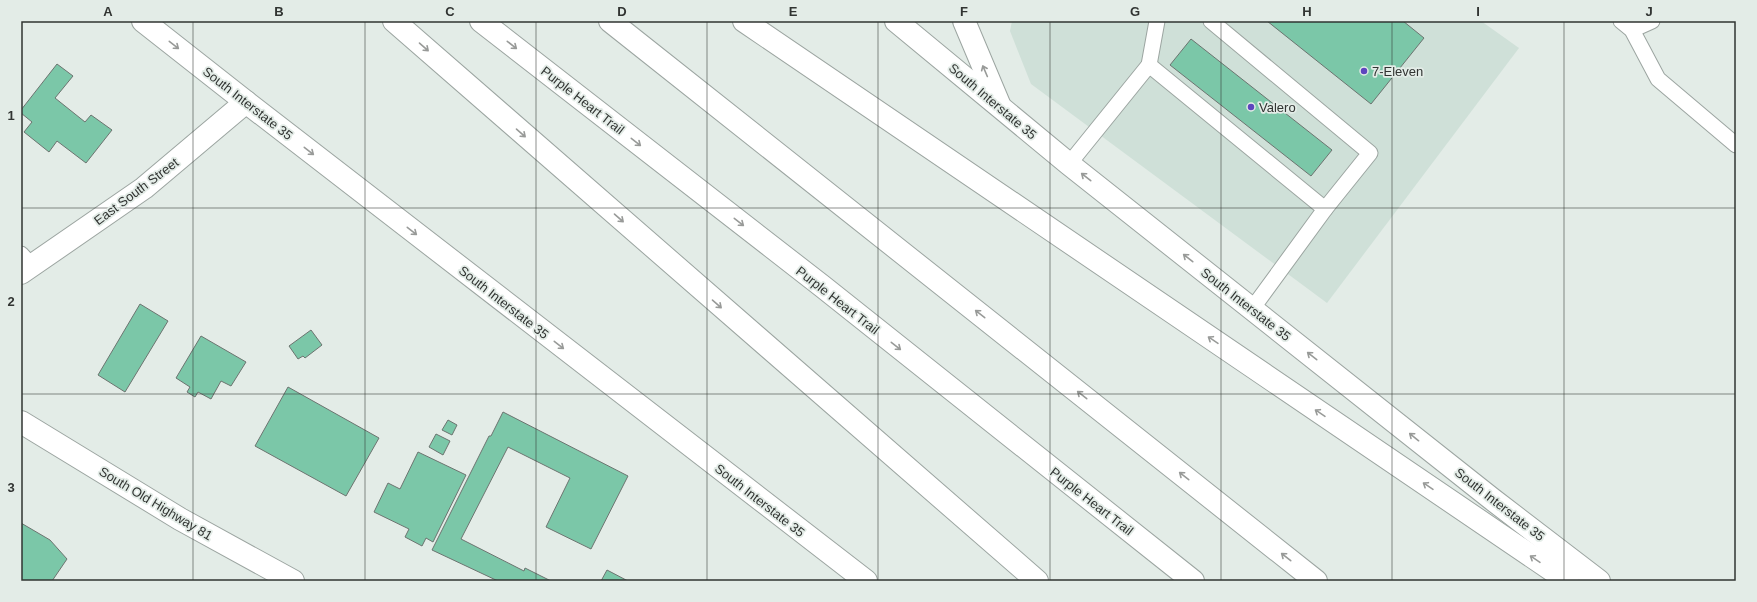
<svg xmlns="http://www.w3.org/2000/svg" width="1757" height="602" viewBox="0 0 1757 602" font-family="Helvetica,sans-serif">
<style>
.built{fill:#cfe0d8}
.building{fill:#7bc7a8;stroke:#6c7470}
.lines{fill:none;stroke-linecap:round;stroke-linejoin:round}
.lane-casing{stroke:#9ca5a1;stroke-width:17}
.street-casing{stroke:#9ca5a1;stroke-width:24}
.secondary-casing{stroke:#9ca5a1;stroke-width:24}
.highway-casing{stroke:#9ca5a1;stroke-width:24}
.lane{stroke:#fff;stroke-width:15}
.street{stroke:#fff;stroke-width:22}
.secondary{stroke:#fff;stroke-width:22}
.highway{stroke:#fff;stroke-width:22}
.oneway{stroke:#989a98}
.grid{fill:none;stroke:#313432;stroke-width:1;stroke-opacity:0.55}
.poi-dot{fill:#5d45be;stroke:#e3ece7;stroke-width:1.5}
.labels{text-anchor:middle;stroke-width:3.5;stroke-linejoin:round;paint-order:stroke}
.poi-label{font-size:13px;fill:#313432;stroke:#e3ece7;text-anchor:start}
.street-label{font-size:13px;fill:#313432;stroke:#e3ece7}
.neatline{fill:none;stroke:#313432;stroke-width:1.5}
.grid-label{font-size:13px;text-anchor:middle;font-weight:bold;fill:#313432}
</style>
<rect width="100%" height="100%" fill="#e3ece7"/>
<polygon class="built" points="1012,21 1481,21 1519,48 1327,303 1031,84 1010,31"/>
<g class="building">
<polygon points="1267,21 1403,21 1424,38 1371,104"/>
<polygon points="1191,39 1332,150 1311,176 1170,65"/>
<polygon points="57,64 73,76 55,98 85,122 91,115 112,130 86,163 57,141 49,152 24,132 32,122 21,113 21,110"/>
<polygon points="140,304 168,321 125,392 98,375"/>
<polygon points="311,330 322,345 305,358 303,356 298,359 289,346"/>
<polygon points="201,336 246,362 231,386 221,381 211,399 198,392 195,397 187,392 190,387 176,378"/>
<polygon points="288,387 379,438 346,496 255,446"/>
<polygon points="503,412 628,476 591,549 546,527 570,478 508,447 461,539 524,571 525,568 551,581 498,581 432,550 489,436 491,436"/>
<polygon points="448,420 457,425 452,435 442,430"/>
<polygon points="436,434 450,441 443,455 429,447"/>
<polygon points="418,452 466,475 433,542 426,538 422,546 405,537 409,529 374,512 388,483 400,489"/>
<polygon points="21,523 50,540 67,559 52,581 21,581"/>
<polygon points="607,570 628,581 601,581"/>
</g>
<g class="lines">
<defs>
<g id="lane">
<polyline points="1211,21 1370,153 1325,209"/>
<polyline points="1621,21 1632,30 1658,79 1736,145"/>
<polyline points="1632,30 1652,21"/>
<polyline points="1149,65 1157,21"/>
<polyline points="1069,164 1149,65 1325,209 1252,309"/>
<polyline points="21,254 32,266"/>
</g>
<polyline id="street" points="21,273 144,188 246,102"/>
<g id="secondary">
<polyline points="143,21 246,102 866,581"/>
<polyline points="896,21 1069,164 1492,499 1599,581"/>
<polyline points="964,21 999,104"/>
<polyline points="21,422 180,519 293,581"/>
</g>
<g id="highway">
<polyline points="394,21 1037,581"/>
<polyline points="481,21 822,286 1193,581"/>
<polyline points="610,21 1316,581"/>
<polyline points="744,21 1568,581"/>
</g>
</defs>
<use href="#lane" class="lane-casing"/>
<use href="#street" class="street-casing"/>
<use href="#secondary" class="secondary-casing"/>
<use href="#highway" class="highway-casing"/>
<use href="#lane" class="lane"/>
<use href="#street" class="street"/>
<use href="#secondary" class="secondary"/>
<use href="#highway" class="highway"/>
</g>
<defs><path id="oneway-shaft" d="M-6 0H5M1.5-3L5.5 0L1.5 3" fill="none" stroke-width="1.6" stroke-linecap="round" stroke-linejoin="round"/></defs>
<g class="oneway">
<use href="#oneway-shaft" transform="translate(174 45) rotate(38)"/>
<use href="#oneway-shaft" transform="translate(512 45) rotate(38)"/>
<use href="#oneway-shaft" transform="translate(424 47) rotate(41)"/>
<use href="#oneway-shaft" transform="translate(985 71) rotate(-113)"/>
<use href="#oneway-shaft" transform="translate(521 133) rotate(41)"/>
<use href="#oneway-shaft" transform="translate(636 142) rotate(38)"/>
<use href="#oneway-shaft" transform="translate(309 151) rotate(38)"/>
<use href="#oneway-shaft" transform="translate(1086 177) rotate(-142)"/>
<use href="#oneway-shaft" transform="translate(619 218) rotate(41)"/>
<use href="#oneway-shaft" transform="translate(739 222) rotate(38)"/>
<use href="#oneway-shaft" transform="translate(412 231) rotate(38)"/>
<use href="#oneway-shaft" transform="translate(1188 258) rotate(-142)"/>
<use href="#oneway-shaft" transform="translate(717 304) rotate(41)"/>
<use href="#oneway-shaft" transform="translate(980 314) rotate(-142)"/>
<use href="#oneway-shaft" transform="translate(1213 340) rotate(-146)"/>
<use href="#oneway-shaft" transform="translate(559 345) rotate(38)"/>
<use href="#oneway-shaft" transform="translate(896 346) rotate(38)"/>
<use href="#oneway-shaft" transform="translate(1312 356) rotate(-142)"/>
<use href="#oneway-shaft" transform="translate(1082 395) rotate(-142)"/>
<use href="#oneway-shaft" transform="translate(1320 413) rotate(-146)"/>
<use href="#oneway-shaft" transform="translate(1414 437) rotate(-141)"/>
<use href="#oneway-shaft" transform="translate(1184 476) rotate(-142)"/>
<use href="#oneway-shaft" transform="translate(1428 486) rotate(-146)"/>
<use href="#oneway-shaft" transform="translate(1286 557) rotate(-142)"/>
<use href="#oneway-shaft" transform="translate(1535 559) rotate(-146)"/>
</g>
<path class="grid" d="M193,21V581M365,21V581M536,21V581M707,21V581M878,21V581M1050,21V581M1221,21V581M1392,21V581M1564,21V581M21,208H1736M21,394H1736"/>
<g class="poi-dot">
<circle cx="1364" cy="71" r="4"/>
<circle cx="1251" cy="107" r="4"/>
</g>
<g class="labels">
<g class="poi-label">
<text x="1372" y="76">7-Eleven</text>
<text x="1259" y="112">Valero</text>
</g>
<g class="street-label">
<text transform="translate(583 100) rotate(38)" y="5">Purple Heart Trail</text>
<text transform="translate(993 101) rotate(40)" y="5">South Interstate 35</text>
<text transform="translate(248 103) rotate(38)" y="5">South Interstate 35</text>
<text transform="translate(136 191) rotate(-37)" y="5">East South Street</text>
<text transform="translate(838 300) rotate(38)" y="5">Purple Heart Trail</text>
<text transform="translate(504 302) rotate(38)" y="5">South Interstate 35</text>
<text transform="translate(1246 304) rotate(38)" y="5">South Interstate 35</text>
<text transform="translate(760 500) rotate(38)" y="5">South Interstate 35</text>
<text transform="translate(1092 501) rotate(38)" y="5">Purple Heart Trail</text>
<text transform="translate(156 503) rotate(31)" y="5">South Old Highway 81</text>
<text transform="translate(1500 504) rotate(38)" y="5">South Interstate 35</text>
</g>
</g>
<rect width="1757" height="602" fill="none" stroke="#e3ece7" stroke-width="44"/>
<rect x="22" y="22" width="1713" height="558" class="neatline"/>
<g class="grid-label">
<text x="108" y="16">A</text>
<text x="279" y="16">B</text>
<text x="450" y="16">C</text>
<text x="622" y="16">D</text>
<text x="793" y="16">E</text>
<text x="964" y="16">F</text>
<text x="1135" y="16">G</text>
<text x="1307" y="16">H</text>
<text x="1478" y="16">I</text>
<text x="1649" y="16">J</text>
<text x="11" y="120">1</text>
<text x="11" y="306">2</text>
<text x="11" y="492">3</text>
</g>
</svg>
